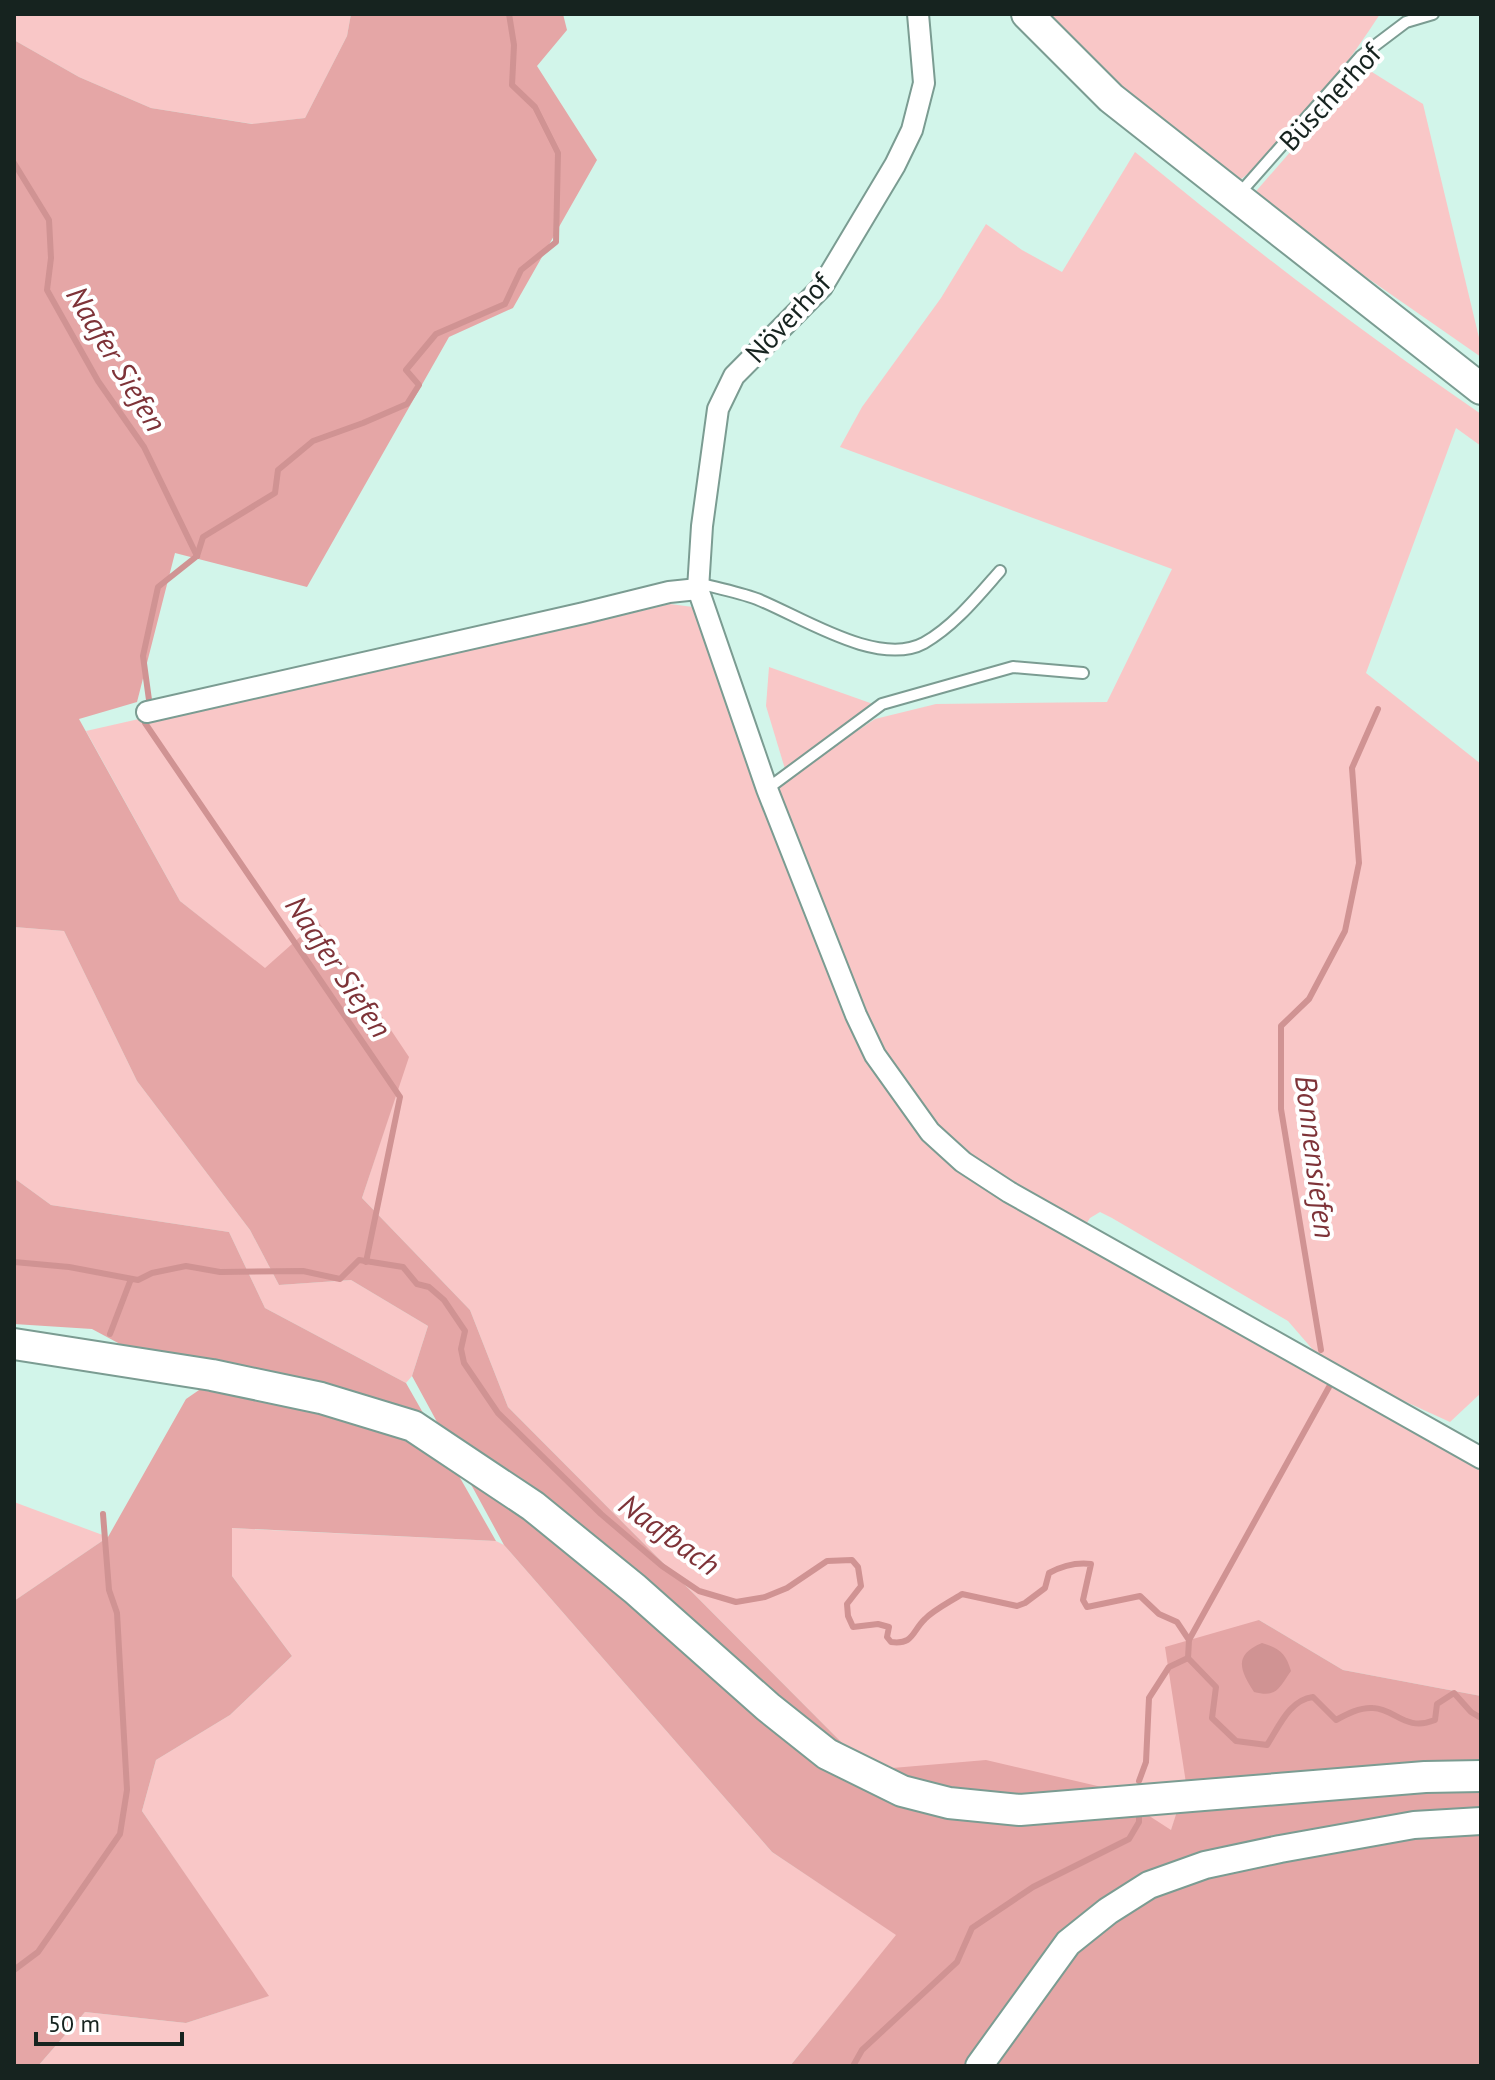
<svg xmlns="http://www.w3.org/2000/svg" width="1495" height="2080" viewBox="0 0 1495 2080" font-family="'PT Sans',sans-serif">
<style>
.green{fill:#f9c7c7}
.forest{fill:#e5a6a6}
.water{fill:#d09393}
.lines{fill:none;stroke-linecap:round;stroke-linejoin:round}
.stream{stroke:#d09393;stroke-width:6}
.service-casing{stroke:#7b9c92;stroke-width:14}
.minor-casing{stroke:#7b9c92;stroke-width:24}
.tertiary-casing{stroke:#7b9c92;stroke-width:30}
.secondary-casing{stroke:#7b9c92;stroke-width:34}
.service{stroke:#fff;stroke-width:10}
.minor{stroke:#fff;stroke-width:20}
.tertiary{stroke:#fff;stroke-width:26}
.secondary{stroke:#fff;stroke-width:30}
.labels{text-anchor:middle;stroke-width:8;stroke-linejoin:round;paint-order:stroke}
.street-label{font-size:28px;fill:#16231f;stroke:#fff}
.water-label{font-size:30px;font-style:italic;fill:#7e3338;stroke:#fff}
</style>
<rect width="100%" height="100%" fill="#d2f5ea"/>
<g class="green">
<polygon points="14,14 351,14 347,36 305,118 253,124 151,108 79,77 14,40"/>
<path d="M1042,14H1380C1343,71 1290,142 1236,183L1165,132Z"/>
<polygon points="1364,67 1423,104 1481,346 1481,357 1251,197"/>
<path d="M1135,152C1247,244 1361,332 1481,414V446L1456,428L1366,673L1481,764V1393L1450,1422L1327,1366L1288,1321L1112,1218L1100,1212L1090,1218L1083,1229L971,1160L934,1126L885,1058L771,788L875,719L936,704L1107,702L1172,569L840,447L862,407L941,298L986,224L1022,250L1062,272Z"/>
<polygon points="670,604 693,607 847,1012 934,1145 1481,1466 1481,1696 1343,1670 1259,1620 1186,1784 1171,1831 1106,1788 869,1770 508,1407 470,1310 362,1198 408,1057 318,922 265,969 180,901 86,731 422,655 562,630"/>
<polygon points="769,667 873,704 785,769 766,706"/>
<polygon points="14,927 64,931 137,1081 250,1230 279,1285 351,1280 428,1326 412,1376 406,1383 265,1308 229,1232 51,1205 14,1178"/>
<polygon points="14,1502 108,1537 14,1601"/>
<polygon points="231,1528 496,1541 504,1545 772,1852 897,1935 790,2066 38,2066 85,2012 186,2023 268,1996 142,1811 156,1760 230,1715 292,1656 232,1576"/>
</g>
<g class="forest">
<polygon points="351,14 563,14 567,30 537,66 597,160 513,308 449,337 307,587 175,553 137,702 79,719 180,901 265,968 318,921 409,1057 362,1198 470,1310 508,1407 869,1770 986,1760 1106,1788 1171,1830 1186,1783 1165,1647 1259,1620 1343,1670 1481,1696 1481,2066 790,2066 896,1935 772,1852 504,1545 412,1376 428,1326 351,1280 279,1285 250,1230 137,1081 64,931 14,927 14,40 79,77 151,108 252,124 305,118 347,36"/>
<polygon points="14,1178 51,1205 229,1232 265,1308 406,1383 496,1541 232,1528 232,1576 292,1656 230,1715 156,1760 142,1811 269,1996 186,2023 85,2012 38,2066 14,2066 14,1601 108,1537 186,1399 202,1388 92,1329 14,1324"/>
</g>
<path class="water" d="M1262,1643C1279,1648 1286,1653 1291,1671C1279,1688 1277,1698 1254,1692C1240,1670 1233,1655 1262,1643Z"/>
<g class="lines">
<g class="stream">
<polyline points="14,163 49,220 51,258 47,290 98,381 144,447 197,556"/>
<polyline points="197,556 203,537 275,493 278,470 313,441 363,423 407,404 419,385 406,370 436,334 505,304 521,270 556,242 558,153 535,107 512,85 514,45 509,14"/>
<polyline points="149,700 143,656 158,587 197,556"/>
<polyline points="145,723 400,1097 366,1262"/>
<path d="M14,1262L69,1267L138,1280L152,1273L186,1266L220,1272L303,1271L340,1279L359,1260L403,1267L417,1284L429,1287L444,1300L465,1331L461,1349L464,1363L498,1413L601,1514L662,1566L699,1591L736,1602L765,1597L787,1588L827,1561L852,1560L858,1567L861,1586L847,1604L848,1616L853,1627L878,1624L889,1627L887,1637L891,1642C914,1645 912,1631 925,1619C935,1609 950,1602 962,1594L1017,1606L1025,1603L1045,1588L1049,1573C1062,1566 1075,1562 1091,1564L1083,1600L1087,1607L1140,1596L1159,1614L1177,1622L1189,1640L1188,1658L1216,1687L1212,1718L1236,1741L1267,1745C1279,1727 1289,1700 1313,1697L1336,1720C1347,1714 1360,1707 1373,1708C1396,1709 1405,1732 1435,1720L1437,1704L1454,1693L1471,1712L1481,1718"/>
<polyline points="110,1334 131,1279"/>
<polyline points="1321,1350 1281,1109 1281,1026 1309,999 1345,931 1359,863 1352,768 1378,709"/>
<polyline points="1189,1640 1329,1387"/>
<polyline points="1139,1781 1146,1762 1149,1698 1169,1667 1188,1658"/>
<polyline points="14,1970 38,1952 120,1834 127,1790 117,1613 109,1590 103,1514"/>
<polyline points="853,2066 862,2050 957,1962 972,1928 1033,1887 1129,1839 1139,1822 1139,1816"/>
</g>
<defs>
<g id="service">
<polyline points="1239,194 1361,56 1406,22 1433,14"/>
<path d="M698,583C717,588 738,592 757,599C800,616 878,668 924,643C954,626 978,596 1000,571"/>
<polyline points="767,789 882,704 1013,667 1083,673"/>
</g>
<g id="minor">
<polyline points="918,14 924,83 912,130 895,165 822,287 734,376 718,409 702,526 698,589 767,789 856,1015 875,1055 930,1132 963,1162 1009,1192 1481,1458"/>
<polyline points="147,712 584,613 669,592 698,589"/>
</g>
<polyline id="tertiary" points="979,2066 1068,1943 1108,1911 1149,1885 1205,1865 1280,1849 1414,1825 1481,1821"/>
<g id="secondary">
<polyline points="1027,14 1111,98 1481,389"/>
<polyline points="14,1344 212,1375 321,1398 413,1426 533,1506 635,1589 768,1707 827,1754 902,1791 949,1803 1020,1810 1425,1777 1481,1776"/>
</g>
</defs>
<use href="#service" class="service-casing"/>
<use href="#minor" class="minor-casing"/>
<use href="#tertiary" class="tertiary-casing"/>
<use href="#secondary" class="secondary-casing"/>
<use href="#service" class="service"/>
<use href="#minor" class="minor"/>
<use href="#tertiary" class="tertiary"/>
<use href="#secondary" class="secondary"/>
</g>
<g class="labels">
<g class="street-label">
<text transform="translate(1330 97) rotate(-47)" y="10">Büscherhof</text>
<text transform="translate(788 318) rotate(-47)" y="10">Növerhof</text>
</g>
<g class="water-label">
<text transform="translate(116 359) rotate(59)" y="10">Naafer Siefen</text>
<text transform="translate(338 967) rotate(56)" y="10">Naafer Siefen</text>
<text transform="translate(1315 1157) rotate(83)" y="10">Bonnensiefen</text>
<text transform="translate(669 1535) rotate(36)" y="10">Naafbach</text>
</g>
</g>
<rect width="1495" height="2080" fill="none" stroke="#16231f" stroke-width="32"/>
<path d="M36 2032v12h146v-12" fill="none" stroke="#16231f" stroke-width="4"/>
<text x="48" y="2032" font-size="24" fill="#16231f" stroke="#ffffff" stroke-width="6" paint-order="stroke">50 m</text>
</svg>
